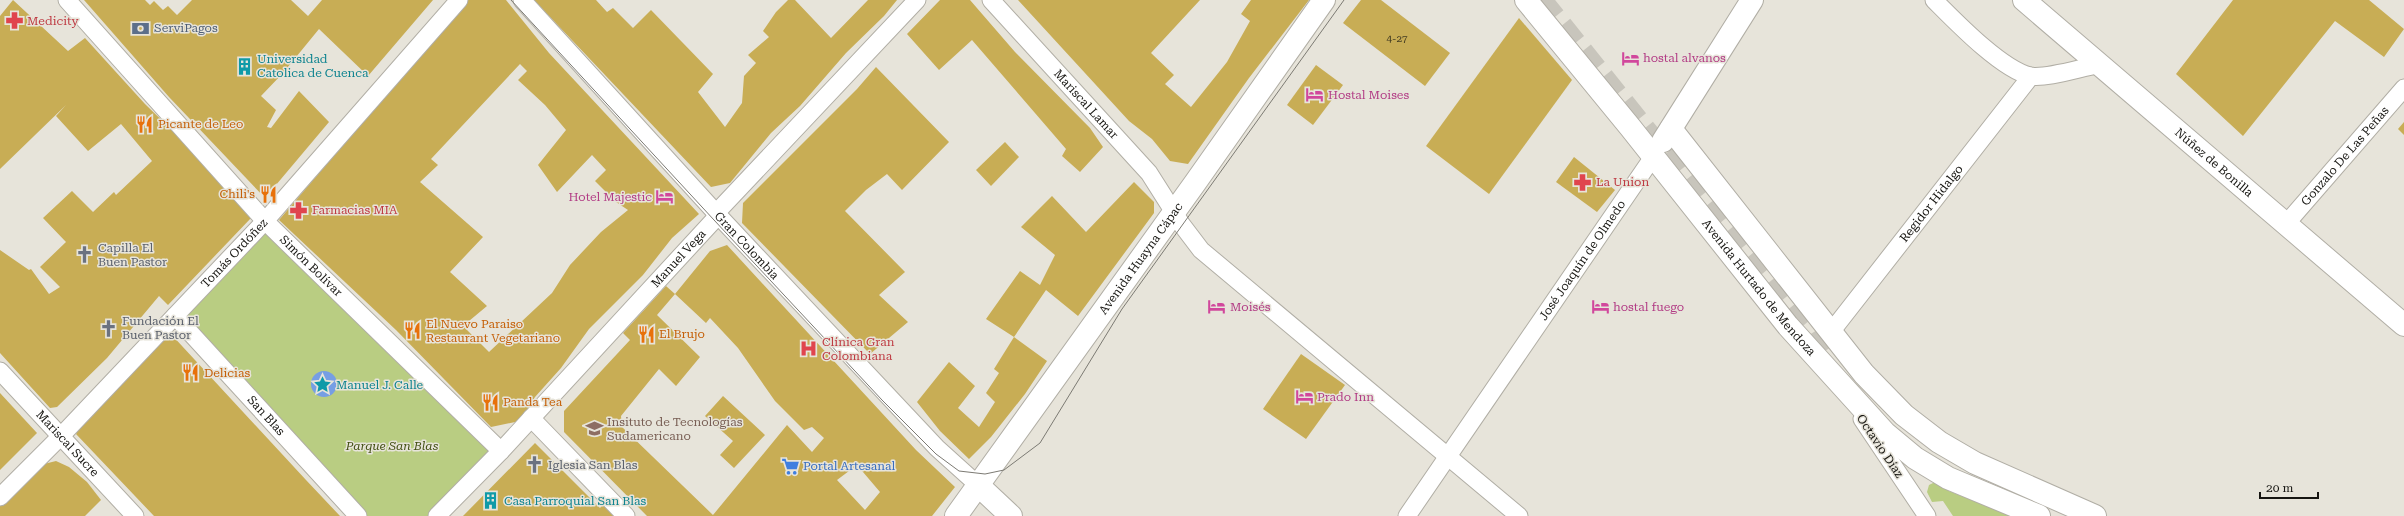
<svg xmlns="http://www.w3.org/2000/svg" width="2404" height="516" viewBox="0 0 2404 516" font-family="'Roboto Serif',serif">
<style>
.green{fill:#b9cd82}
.water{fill:#769ee4}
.building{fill:#c8ad55;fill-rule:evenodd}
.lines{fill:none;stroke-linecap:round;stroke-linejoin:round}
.secondary-tunnel{stroke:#c8c5bc;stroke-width:22;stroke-dasharray:22 11;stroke-linecap:butt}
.street-casing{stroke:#b1aea5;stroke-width:19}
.secondary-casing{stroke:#b1aea5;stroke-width:24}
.street{stroke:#fff;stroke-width:17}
.secondary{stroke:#fff;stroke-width:22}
.tram{stroke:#7c7a73;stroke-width:1}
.labels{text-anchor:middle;stroke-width:3;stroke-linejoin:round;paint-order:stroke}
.number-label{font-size:10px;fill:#423b22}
.health-label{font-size:12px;fill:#be3a42;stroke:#e7e4da;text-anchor:start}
.service-label{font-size:12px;fill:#4e5e75;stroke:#e7e4da;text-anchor:start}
.hotel-label{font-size:12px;fill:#b23c85;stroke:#e7e4da;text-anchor:start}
.culture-label{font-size:12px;fill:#0d838f;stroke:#e7e4da;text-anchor:start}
.street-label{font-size:12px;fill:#161511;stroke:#e7e4da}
.food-label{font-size:12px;fill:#c56008;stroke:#e7e4da;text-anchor:start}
.worship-label{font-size:12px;fill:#5b616d;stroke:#e7e4da;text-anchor:start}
.education-label{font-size:12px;fill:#785e54;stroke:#e7e4da;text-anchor:start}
.park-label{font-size:12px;font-style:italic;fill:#435013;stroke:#e7e4da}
.shop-label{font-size:12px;fill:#366cbe;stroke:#e7e4da;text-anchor:start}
</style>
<rect width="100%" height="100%" fill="#e7e4da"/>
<g class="green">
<polygon points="265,230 492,450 429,516 363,516 183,319"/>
<polygon points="1935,482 1949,491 2011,516 1953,516 1943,501 1932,502 1927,492 1929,485"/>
</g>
<circle class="water" cx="324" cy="384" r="13"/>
<g class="building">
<polygon points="13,0 68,51 85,38 145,104 178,136 251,218 168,305 159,296 107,358 57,407 50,408 0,353 0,250 29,270 31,269 49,294 60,287 40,267 66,242 43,218 72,191 93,212 114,192 116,195 152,161 121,124 88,151 56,116 66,105 0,169 0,16"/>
<polygon points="84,0 145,0 150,5 154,1 163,10 168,6 177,15 192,0 291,0 308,16 322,0 433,0 368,76 319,29 283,73 261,96 276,110 267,127 271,128 299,91 329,122 265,198 169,97"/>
<path d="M467,0H506L549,53L699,214L672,238L643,275L589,329L561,368L535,397L520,421L491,427L396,330L279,220ZM520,64L527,71L518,80L545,105L566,130L538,165L557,192L592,155L606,170L595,181L616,202L628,210L601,232L570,265L552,293L489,352L463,326L487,306L450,272L483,237L420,182L438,165L431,159Z"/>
<polygon points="534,0 596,0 607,12 613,8 633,28 651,10 713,74 698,92 725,127 742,103 744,76 756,63 748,55 769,37 763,31 776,12 788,0 795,0 831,38 868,0 897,0 884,16 846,53 800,106 771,133 730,183 711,187"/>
<polygon points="940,0 970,0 1015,52 1090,128 1103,147 1080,172 1062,156 1066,149 972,40 939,70 907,34"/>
<polygon points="1018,0 1200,0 1151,53 1174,75 1165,84 1191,107 1227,62 1250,21 1241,14 1251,0 1309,0 1249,78 1188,164 1170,161 1152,139 1129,121"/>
<polygon points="1361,0 1381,0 1450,53 1425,86 1343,23"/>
<polygon points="2233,0 2369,0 2404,29 2384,57 2335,21 2243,136 2176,74"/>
<polygon points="1519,18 1572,80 1489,194 1426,146"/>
<polygon points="1316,65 1343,85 1313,125 1287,105"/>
<polygon points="876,67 949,142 902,190 887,174 866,190 845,211 905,272 879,295 908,322 870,354 742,223 743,203 857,89"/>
<polygon points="2404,122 2404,135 2398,129"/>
<polygon points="1005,142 1019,157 991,186 976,170"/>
<polygon points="1574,157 1615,190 1597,212 1556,182"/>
<polygon points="1134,182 1154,202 1154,213 1078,316 1046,290 1014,337 1047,361 1025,394 991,437 969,459 940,431 917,402 949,362 975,386 958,408 979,427 995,402 986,393 999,373 994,369 1014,337 986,319 1020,271 1040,285 1055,255 1021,227 1052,196 1086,232"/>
<path d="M727,245L916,450L955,487L932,516H647L564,432V411L630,340L623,333L666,286L675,294L657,315L700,357L676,386L659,369L621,416L622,427L713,515L787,425L812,452L824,438L812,427L804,430L775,401L738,348L710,318L706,323L675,294L710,251ZM857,465L880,492L865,510L837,480Z"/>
<polygon points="170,333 306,480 340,516 154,516 76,434 81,425"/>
<polygon points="1301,354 1345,385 1306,439 1263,409"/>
<polygon points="0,393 37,433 0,470"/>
<polygon points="723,396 765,435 734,468 720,455 733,441 705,416"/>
<polygon points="535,443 600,508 604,503 617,516 463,516"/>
<polygon points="56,461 69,467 87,482 101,500 85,516 0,516 0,504 40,465"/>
</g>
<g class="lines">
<polyline class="secondary-tunnel" points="1541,0 1803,326 1820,354"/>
<defs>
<g id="street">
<path id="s1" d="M67,0L265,221L501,451"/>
<path id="s2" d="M522,0L716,213L937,448L978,485"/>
<path id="s3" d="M991,0L1149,173L1182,225L1201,250L1519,516"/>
<path d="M1934,0C1955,21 2001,69 2030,76C2046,79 2080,68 2097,65"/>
<path id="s4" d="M2286,224L2404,88"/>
<path id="s5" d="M175,316L358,516"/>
<path id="s6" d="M1831,332L2031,76"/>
<path id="s7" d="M0,371L135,516"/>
<polyline points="531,418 626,516"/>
<polyline points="1862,419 1927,516"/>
<path id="s8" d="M0,497L61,436L265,221L459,0"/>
<path id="s9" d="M437,516L501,451L714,220L716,213L917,0"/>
<path id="s10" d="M1407,516L1653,157"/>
</g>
<g id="secondary">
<path id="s11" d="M1526,0L1630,127L1788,326L1885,433L1915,458L1948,478L2039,516"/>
<path id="s12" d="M2024,0L2404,325"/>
<polyline points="1671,129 1864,374 1904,415 1939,442 1975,463 2095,516"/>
<polyline points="1663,141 1752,0"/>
<polyline points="978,485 1011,516"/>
<path id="s13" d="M956,516L1195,183L1324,0"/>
</g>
</defs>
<use href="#street" class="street-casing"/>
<use href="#secondary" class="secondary-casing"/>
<use href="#street" class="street"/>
<use href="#secondary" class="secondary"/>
<polyline class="tram" points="511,0 714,220 882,400 936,454 959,471 985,474 1004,470 1040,443 1122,309 1344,0"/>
</g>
<defs>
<symbol id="pharmacy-bare" viewBox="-9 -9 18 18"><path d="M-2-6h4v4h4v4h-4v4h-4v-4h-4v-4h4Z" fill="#e0444e" stroke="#e7e4da" stroke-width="2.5" paint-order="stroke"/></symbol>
<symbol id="bank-bare" viewBox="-9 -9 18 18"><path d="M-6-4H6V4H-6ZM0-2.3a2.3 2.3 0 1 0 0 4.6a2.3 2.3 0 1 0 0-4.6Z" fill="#5c6f8a" stroke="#e7e4da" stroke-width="2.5" paint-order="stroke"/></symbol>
<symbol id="hotel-bare" viewBox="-9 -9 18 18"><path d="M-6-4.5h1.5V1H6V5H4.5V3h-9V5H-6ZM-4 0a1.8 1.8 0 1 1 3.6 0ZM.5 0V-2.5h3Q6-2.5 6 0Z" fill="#d1479c" stroke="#e7e4da" stroke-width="2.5" paint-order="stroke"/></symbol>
<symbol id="building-bare" viewBox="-9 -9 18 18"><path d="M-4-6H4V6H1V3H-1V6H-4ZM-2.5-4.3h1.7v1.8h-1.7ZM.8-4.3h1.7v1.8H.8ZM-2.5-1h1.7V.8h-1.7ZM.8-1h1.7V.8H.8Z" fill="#0f9aa8" stroke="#e7e4da" stroke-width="2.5" paint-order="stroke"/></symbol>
<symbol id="restaurant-bare" viewBox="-9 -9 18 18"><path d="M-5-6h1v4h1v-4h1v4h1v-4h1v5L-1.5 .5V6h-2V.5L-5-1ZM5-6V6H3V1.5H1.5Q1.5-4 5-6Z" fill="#e8710a" stroke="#e7e4da" stroke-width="2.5" paint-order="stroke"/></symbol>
<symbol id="church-bare" viewBox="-9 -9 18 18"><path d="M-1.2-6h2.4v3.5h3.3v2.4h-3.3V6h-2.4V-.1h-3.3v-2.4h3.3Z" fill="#6b7280" stroke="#e7e4da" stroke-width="2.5" paint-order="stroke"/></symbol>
<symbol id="hospital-bare" viewBox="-9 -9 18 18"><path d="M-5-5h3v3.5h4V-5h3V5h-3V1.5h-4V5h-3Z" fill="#e0444e" stroke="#e7e4da" stroke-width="2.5" paint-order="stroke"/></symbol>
<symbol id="sight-bare" viewBox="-9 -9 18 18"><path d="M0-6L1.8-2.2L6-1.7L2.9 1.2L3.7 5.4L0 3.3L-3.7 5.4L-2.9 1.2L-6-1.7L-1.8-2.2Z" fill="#0f9aa8" stroke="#e7e4da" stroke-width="2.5" paint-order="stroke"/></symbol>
<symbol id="university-bare" viewBox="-9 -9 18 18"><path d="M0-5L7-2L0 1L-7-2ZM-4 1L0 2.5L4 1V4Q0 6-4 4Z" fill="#8d6e63" stroke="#e7e4da" stroke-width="2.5" paint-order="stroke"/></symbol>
<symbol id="supermarket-bare" viewBox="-9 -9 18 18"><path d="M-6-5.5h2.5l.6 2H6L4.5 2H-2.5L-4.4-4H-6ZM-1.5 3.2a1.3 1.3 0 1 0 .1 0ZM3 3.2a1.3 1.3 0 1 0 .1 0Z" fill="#3f7fe0" stroke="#e7e4da" stroke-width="2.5" paint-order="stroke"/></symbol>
</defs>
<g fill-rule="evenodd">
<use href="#pharmacy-bare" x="2" y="8" width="25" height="25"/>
<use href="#bank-bare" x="128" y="16" width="25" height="25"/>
<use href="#hotel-bare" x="1618" y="46" width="25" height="25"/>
<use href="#building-bare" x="232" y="54" width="25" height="25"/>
<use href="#hotel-bare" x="1302" y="82" width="25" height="25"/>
<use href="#restaurant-bare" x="132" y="112" width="25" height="25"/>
<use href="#pharmacy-bare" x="1570" y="170" width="25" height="25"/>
<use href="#restaurant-bare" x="256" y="182" width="25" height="25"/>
<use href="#hotel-bare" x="652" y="184" width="25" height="25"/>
<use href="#pharmacy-bare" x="286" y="198" width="25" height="25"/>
<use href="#church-bare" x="72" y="242" width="25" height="25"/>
<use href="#hotel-bare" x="1204" y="294" width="25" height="25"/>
<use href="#hotel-bare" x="1588" y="294" width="25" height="25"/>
<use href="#church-bare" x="96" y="316" width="25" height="25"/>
<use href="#restaurant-bare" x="400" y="318" width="25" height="25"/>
<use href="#restaurant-bare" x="634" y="322" width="25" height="25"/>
<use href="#hospital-bare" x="796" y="336" width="25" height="25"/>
<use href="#restaurant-bare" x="178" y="360" width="25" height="25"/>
<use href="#sight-bare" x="310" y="372" width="25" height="25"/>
<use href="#hotel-bare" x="1292" y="384" width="25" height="25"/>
<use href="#restaurant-bare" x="478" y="390" width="25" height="25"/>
<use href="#university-bare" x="582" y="416" width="25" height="25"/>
<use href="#church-bare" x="522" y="452" width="25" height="25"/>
<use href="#supermarket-bare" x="778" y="454" width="25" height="25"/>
<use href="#building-bare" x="478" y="488" width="25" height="25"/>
</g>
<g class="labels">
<g class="number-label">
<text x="1397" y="42">4-27</text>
</g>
<g class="health-label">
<text x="27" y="25">Medicity</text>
<text x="1596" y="186">La Union</text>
<text x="312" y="214">Farmacias MIA</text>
<text x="822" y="346">Clínica Gran<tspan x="822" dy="14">Colombiana</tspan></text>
</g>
<g class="service-label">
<text x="154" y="32">ServiPagos</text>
</g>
<g class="hotel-label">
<text x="1643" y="62">hostal alvanos</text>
<text x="1328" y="99">Hostal Moises</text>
<text x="652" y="201" text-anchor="end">Hotel Majestic</text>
<text x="1230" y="311">Moisés</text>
<text x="1613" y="311">hostal fuego</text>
<text x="1317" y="401">Prado Inn</text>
</g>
<g class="culture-label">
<text x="257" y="63">Universidad<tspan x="257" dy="14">Catolica de Cuenca</tspan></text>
<text x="336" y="389">Manuel J. Calle</text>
<text x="504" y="505">Casa Parroquial San Blas</text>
</g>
<g class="street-label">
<text dy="4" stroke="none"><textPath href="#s3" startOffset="141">Mariscal Lamar</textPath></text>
<text dy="4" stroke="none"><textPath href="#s4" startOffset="90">Gonzalo De Las Peñas</textPath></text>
<text dy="4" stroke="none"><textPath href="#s12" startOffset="250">Núñez de Bonilla</textPath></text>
<text dy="4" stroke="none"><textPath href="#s6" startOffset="163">Regidor Hidalgo</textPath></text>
<text dy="4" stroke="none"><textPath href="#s2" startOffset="333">Gran Colombia</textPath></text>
<text dy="4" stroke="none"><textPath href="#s8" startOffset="338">Tomás Ordóñez</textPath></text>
<text dy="4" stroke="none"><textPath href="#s9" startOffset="353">Manuel Vega</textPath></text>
<text dy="4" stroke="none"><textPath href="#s13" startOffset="317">Avenida Huayna Cápac</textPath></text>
<text dy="4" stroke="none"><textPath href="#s10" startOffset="310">José Joaquín de Olmedo</textPath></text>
<text dy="4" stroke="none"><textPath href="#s1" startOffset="361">Simón Bolívar</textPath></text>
<text dy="4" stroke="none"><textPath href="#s11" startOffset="370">Avenida Hurtado de Mendoza</textPath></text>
<text dy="4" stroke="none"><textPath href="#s5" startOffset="135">San Blas</textPath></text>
<text dy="4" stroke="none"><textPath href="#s7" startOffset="99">Mariscal Sucre</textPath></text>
<text transform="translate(1880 446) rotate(56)" y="4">Octavio Díaz</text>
</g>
<g class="food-label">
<text x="158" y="128">Picante de Leo</text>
<text x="255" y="198" text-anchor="end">Chili's</text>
<text x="426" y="328">El Nuevo Paraiso<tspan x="426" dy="14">Restaurant Vegetariano</tspan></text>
<text x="659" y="338">El Brujo</text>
<text x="204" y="377">Delicias</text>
<text x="503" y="406">Panda Tea</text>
</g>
<g class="worship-label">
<text x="98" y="252">Capilla El<tspan x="98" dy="14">Buen Pastor</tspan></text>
<text x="122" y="325">Fundación El<tspan x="122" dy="14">Buen Pastor</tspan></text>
<text x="548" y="469">Iglesia San Blas</text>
</g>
<g class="education-label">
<text x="607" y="426">Insituto de Tecnologías<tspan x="607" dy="14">Sudamericano</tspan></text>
</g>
<g class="park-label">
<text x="392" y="450">Parque San Blas</text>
</g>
<g class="shop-label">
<text x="803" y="470">Portal Artesanal</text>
</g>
</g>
<path d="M2260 492v6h58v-6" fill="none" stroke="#161511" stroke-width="2"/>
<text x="2266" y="492" font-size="12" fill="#161511" stroke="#e7e4da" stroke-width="3" paint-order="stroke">20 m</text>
</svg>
